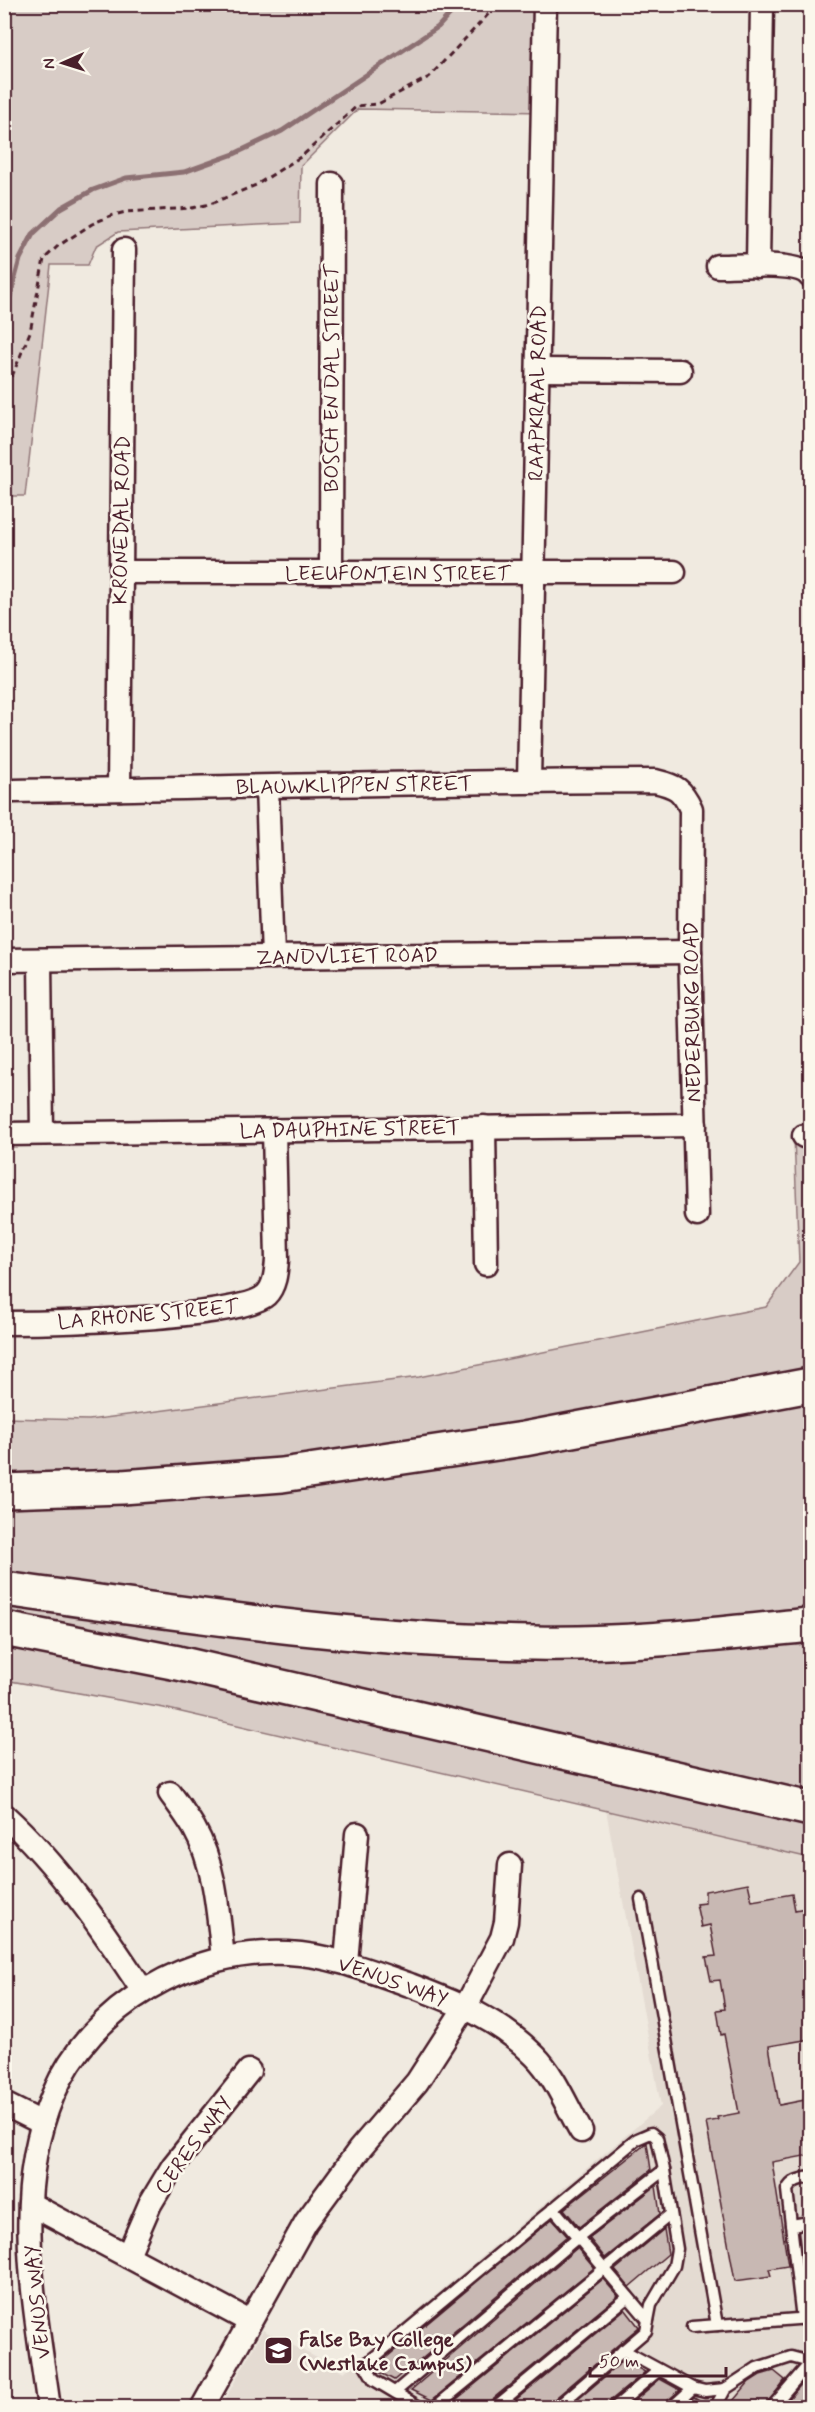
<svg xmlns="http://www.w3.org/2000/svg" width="815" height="2412" viewBox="0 0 815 2412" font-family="Mynerve,sans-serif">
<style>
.built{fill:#e4dbd2}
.green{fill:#d8ccc6;stroke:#917678;stroke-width:1.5}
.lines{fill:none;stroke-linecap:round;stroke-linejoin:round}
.stream{stroke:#8c6f72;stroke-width:5}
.building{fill:#c8b8b3;stroke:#4a1f2b;stroke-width:1.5}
.lane-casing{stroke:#4a1f2b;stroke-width:15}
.street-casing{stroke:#4a1f2b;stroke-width:27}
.highway-casing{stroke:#4a1f2b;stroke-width:38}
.path{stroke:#4a1f2b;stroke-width:3;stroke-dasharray:6 4.5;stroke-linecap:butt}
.lane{stroke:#fbf7ec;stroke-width:10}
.street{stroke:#fbf7ec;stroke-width:22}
.highway{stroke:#fbf7ec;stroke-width:33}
.labels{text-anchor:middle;stroke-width:5;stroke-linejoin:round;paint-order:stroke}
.street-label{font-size:21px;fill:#4a1f2b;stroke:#fbf7ec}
.poi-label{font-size:21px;font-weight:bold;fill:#4a1f2b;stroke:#fbf7ec;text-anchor:start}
</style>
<rect width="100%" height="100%" fill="#f0eae0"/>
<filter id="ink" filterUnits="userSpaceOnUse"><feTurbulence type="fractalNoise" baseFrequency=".0167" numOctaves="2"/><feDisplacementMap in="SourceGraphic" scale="12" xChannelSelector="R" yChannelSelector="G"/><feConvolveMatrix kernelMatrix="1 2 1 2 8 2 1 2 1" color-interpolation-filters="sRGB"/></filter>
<g filter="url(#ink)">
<polygon class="built" points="606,1810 810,1857 810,2407 220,2408 263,2330 344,2372 661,2106"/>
<g class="green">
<polygon points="4,5 545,5 543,112 358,109 301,166 300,223 118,232 96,246 88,265 51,265 25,496 5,496"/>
<polygon points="810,1135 810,1858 164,1708 5,1680 4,1418 89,1420 419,1377 766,1307 799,1262 794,1137"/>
</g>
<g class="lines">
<polyline class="stream" points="4,319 20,259 33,234 61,208 93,190 126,178 184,172 234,154 282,131 438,27 459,4"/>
</g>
<g class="building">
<polygon points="748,1883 752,1901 792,1894 795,1910 810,1907 810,2039 769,2046 779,2105 810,2099 810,2155 772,2162 788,2266 769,2269 771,2276 735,2281 706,2122 718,2120 717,2117 739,2113 724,2034 721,2035 717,2010 725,2009 720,1980 711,1981 706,1957 716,1956 710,1925 701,1927 696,1904 705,1903 705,1891"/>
<polygon points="647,2143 651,2170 579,2227 564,2209"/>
<polygon points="656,2186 660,2214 605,2258 589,2238"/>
<polygon points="552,2219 567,2236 410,2369 410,2367 394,2380 377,2371 375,2367"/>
<polygon points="664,2229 668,2254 629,2287 615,2270"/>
<polygon points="577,2248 594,2268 432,2400 411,2390"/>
<polygon points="603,2279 618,2296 489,2402 487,2408 446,2408"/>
<polygon points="625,2309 639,2327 551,2402 549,2408 506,2408"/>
<polygon points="624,2360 645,2372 609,2402 607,2408 568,2408"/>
<polygon points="774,2371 785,2380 764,2408 727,2408 749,2382 760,2375"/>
<polygon points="810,2374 810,2408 781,2408"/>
<polygon points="660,2379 680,2390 666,2402 664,2408 626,2408"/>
<polygon points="694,2397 708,2405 708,2408 683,2408"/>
</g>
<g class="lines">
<defs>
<g id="lane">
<polyline points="641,1899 717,2325"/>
<polyline points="553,2208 648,2320"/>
<polyline points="791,2225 810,2222"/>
<path d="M802,2319L787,2190C792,2180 800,2179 810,2177"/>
<polyline points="692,2327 810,2318"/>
<polyline points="623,2350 693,2388 705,2391 725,2389 757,2368 791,2357 810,2362"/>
<polyline points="395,2392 578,2237 664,2170"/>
<polyline points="421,2408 374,2380 365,2365 637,2139 651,2133 657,2138 664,2170 677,2249 674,2266 651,2305 646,2331 556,2408"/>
<polyline points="434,2408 671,2214"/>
<polyline points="494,2408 628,2297"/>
<polyline points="614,2408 659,2370"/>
<polyline points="671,2408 693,2388"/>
<polyline points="715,2408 726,2388"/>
<polyline points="771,2408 810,2363"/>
</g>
<g id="street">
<path d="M718,266C738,266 799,261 810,276"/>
<polyline points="758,266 762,4"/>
<polyline points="538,370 680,371"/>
<polyline points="121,572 674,572"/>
<polyline points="331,572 332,184"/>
<polyline points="529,781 545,4"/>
<polyline points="267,787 273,957"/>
<polyline points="119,789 124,250"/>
<path d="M4,791C221,788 438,781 655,781C676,786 682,789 691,809L690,952L697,1215"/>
<polyline points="4,960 690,952"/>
<polyline points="40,960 42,1133"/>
<polyline points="484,1127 486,1264"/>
<polyline points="4,1134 695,1125"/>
<polyline points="804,1136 810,1135"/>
<path d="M4,1323C47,1323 241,1319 266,1295C275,1286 276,1272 277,1260L274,1130"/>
<path d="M170,1793C178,1804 187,1816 194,1828C216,1867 218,1914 223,1958"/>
<path d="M4,1815C60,1866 102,1929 143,1991"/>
<polyline points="346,1962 357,1834"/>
<polyline points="4,2104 42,2123"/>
<polyline points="30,2204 249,2321"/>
<polyline points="128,2255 150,2204 173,2166 249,2071"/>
<path d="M49,2408C35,2306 11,2193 53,2095C91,2005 191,1948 288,1953C330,1955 370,1971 410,1985C457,2003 499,2019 535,2056C555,2076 567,2107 581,2131"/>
<polyline points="202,2408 306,2222 359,2150 417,2082 466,2006 502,1938 506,1922 510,1865"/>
</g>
<g id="highway">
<polyline points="4,1491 122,1487 282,1475 524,1439 810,1385"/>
<path d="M4,1589C180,1613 356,1641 534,1643C626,1645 719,1634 810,1625"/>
<polyline points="4,1629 178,1663 810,1809"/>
</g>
</defs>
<use href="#lane" class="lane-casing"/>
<use href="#street" class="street-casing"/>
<use href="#highway" class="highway-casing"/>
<polyline class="path" points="4,384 13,374 30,332 44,259 58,246 92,224 110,216 126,212 192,208 210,204 256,185 302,156 357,106 378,104 429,77 498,4"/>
<use href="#lane" class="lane"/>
<use href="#street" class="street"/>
<use href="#highway" class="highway"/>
</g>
</g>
<defs>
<symbol id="university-square" viewBox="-11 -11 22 22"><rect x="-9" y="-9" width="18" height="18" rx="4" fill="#4a1f2b" stroke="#fbf7ec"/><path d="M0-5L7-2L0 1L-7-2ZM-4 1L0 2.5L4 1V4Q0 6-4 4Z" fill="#fff"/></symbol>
</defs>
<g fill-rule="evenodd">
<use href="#university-square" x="262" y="2334" width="33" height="33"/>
</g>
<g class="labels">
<g class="street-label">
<text transform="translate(331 378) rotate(-90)" y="7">BOSCH EN DAL STREET</text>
<text transform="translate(537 393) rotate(-89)" y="7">RAAPKRAAL ROAD</text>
<text transform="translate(121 520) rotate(-89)" y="7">KRONEDAL ROAD</text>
<text x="398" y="580">LEEUFONTEIN STREET</text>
<text transform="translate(354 785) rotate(-1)" y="7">BLAUWKLIPPEN STREET</text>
<text transform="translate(347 956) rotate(-1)" y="7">ZANDVLIET ROAD</text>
<text transform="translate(692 1012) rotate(-91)" y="7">NEDERBURG ROAD</text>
<text transform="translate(350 1129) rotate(-1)" y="7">LA DAUPHINE STREET</text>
<text transform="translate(148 1314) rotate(-5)" y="7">LA RHONE STREET</text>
<text transform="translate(393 1981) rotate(19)" y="7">VENUS WAY</text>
<text transform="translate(193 2145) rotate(-54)" y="7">CERES WAY</text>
<text transform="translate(37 2302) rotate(-96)" y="7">VENUS WAY</text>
</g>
<g class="poi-label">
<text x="299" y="2346">False Bay College<tspan x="299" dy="24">(Westlake Campus)</tspan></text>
</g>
</g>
<rect width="815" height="2412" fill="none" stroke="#fbf7ec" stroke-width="24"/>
<rect x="12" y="12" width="791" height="2388" fill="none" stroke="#4a1f2b" stroke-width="2" filter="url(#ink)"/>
<g transform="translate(63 63) rotate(267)" stroke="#fbf7ec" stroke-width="4.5" paint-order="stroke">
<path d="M0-4.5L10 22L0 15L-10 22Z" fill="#4a1f2b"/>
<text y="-9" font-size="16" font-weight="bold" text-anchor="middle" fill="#4a1f2b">N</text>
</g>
<path d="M590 2367v9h136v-9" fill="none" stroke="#4a1f2b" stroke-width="3"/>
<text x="599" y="2367" font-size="18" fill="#4a1f2b" stroke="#fbf7ec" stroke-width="4.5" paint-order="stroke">50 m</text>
</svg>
